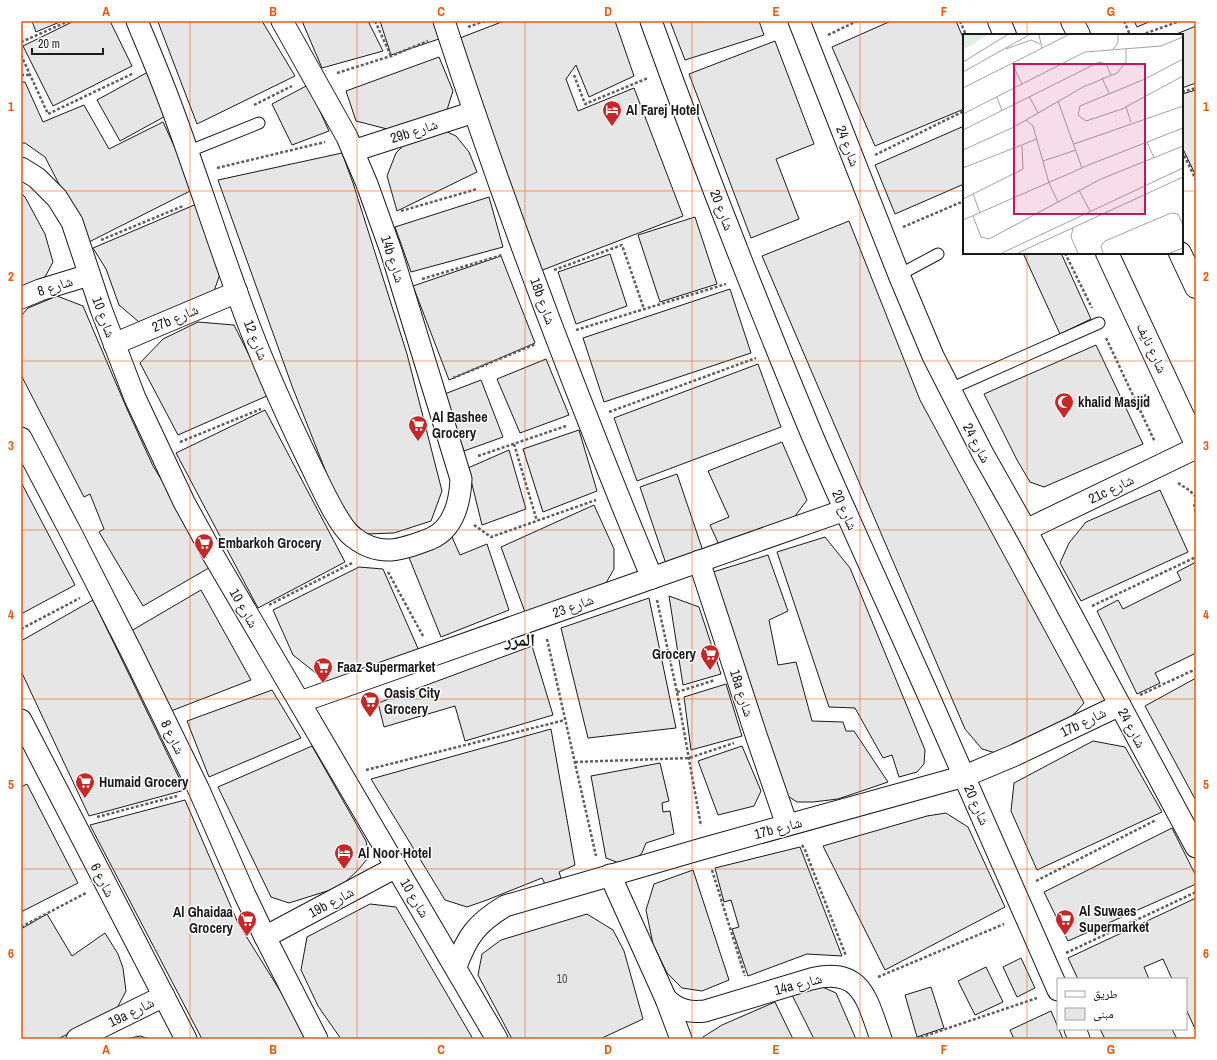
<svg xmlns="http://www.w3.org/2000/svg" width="1217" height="1060" viewBox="0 0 1217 1060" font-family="'Archivo Narrow','Noto Naskh Arabic',sans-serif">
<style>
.building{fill:#e6e6e6;stroke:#1a1a1a}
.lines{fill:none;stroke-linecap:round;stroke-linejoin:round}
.lane-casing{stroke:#1a1a1a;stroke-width:13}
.street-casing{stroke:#1a1a1a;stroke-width:23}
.secondary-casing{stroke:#1a1a1a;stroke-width:24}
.path{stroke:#5f5f5f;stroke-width:2.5;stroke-dasharray:3 2;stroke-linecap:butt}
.lane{stroke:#fff;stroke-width:11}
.street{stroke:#fff;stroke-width:21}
.secondary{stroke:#fff;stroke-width:22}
.grid{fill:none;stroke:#e8590c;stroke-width:1;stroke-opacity:0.55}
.labels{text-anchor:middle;stroke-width:3;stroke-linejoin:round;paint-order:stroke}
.number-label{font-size:12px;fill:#4d4d4d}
.poi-label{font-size:14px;font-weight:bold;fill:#1a1a1a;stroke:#fff;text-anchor:start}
.street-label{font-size:14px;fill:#1a1a1a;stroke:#fff}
.district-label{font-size:18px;font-weight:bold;fill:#1a1a1a;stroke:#fff}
.inset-road{fill:none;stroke:#a3a3a3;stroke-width:1}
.view{fill:#c2185b;fill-opacity:0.15;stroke:#c2185b;stroke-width:2}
.inset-edge{fill:none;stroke:#1a1a1a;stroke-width:2}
.neatline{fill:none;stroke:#e8590c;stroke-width:1.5}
.grid-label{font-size:13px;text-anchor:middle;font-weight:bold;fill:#e8590c}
</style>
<rect width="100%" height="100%" fill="#fff"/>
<g class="building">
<polygon points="32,21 62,21 36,32"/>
<polygon points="74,21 110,21 132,66 53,106 23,46"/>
<polygon points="159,21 262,21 295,76 197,124 158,22"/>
<polygon points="302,21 368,21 383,51 322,68"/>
<polygon points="380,21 433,21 439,39 391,55"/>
<polygon points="504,21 615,21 634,76 589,97 576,65 566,79 578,111 634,88 683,216 540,271 460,38"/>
<polygon points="670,21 759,21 764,35 685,60"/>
<polygon points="891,21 956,21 964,40 964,109 875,146 832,47"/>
<polygon points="1134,21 1151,21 1137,27"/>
<polygon points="1196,26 1196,83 1182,88 1182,35 1174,35"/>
<polygon points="775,41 814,144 776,159 799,219 751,238 689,74"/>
<polygon points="439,57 453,91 445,116 387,129 356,121 346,91"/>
<polygon points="148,72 171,113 120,141 97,100"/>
<polygon points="21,82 25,82 43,122 84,105 109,149 163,122 194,189 89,242 45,157 25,143 21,143"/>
<polygon points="308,85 329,131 292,145 272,104"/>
<polygon points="1196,90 1196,176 1182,147 1182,94"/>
<polygon points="964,126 964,184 895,214 875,165"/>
<polygon points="441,129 456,136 469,152 477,172 397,211 387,176 396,153 410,139"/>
<polygon points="342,153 353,183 407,354 442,491 431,521 394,533 366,534 341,510 292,386 218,180"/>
<polygon points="21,193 25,197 45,234 53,262 45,277 31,284 21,286"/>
<polygon points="489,197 503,247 411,272 395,227"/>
<polygon points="199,203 221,271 213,294 139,322 119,305 106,269 93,248"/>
<polygon points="695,217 717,284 660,302 638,235"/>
<polygon points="849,221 920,400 1084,703 1077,711 1062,725 999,754 982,749 965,729 762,256"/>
<polygon points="1023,253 1061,253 1091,319 1060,334"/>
<polygon points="610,254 627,306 576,324 558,272"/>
<polygon points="501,256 535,343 449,380 413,286"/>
<polygon points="730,289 751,353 604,402 583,338"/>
<polygon points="57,296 83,306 127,409 153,466 214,565 143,606 99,532 104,529 90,494 84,497 21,375 21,316 28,308"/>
<polygon points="198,322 234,325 269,395 178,435 140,363 163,339"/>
<polygon points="1096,345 1143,444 1044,487 1030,482 1017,460 984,394"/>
<polygon points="546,359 569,415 520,433 497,379"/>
<polygon points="758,364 781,427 637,481 614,418"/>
<polygon points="481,380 503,437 464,451 442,395"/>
<polygon points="265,410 345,562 258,608 176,453"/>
<polygon points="579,430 597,491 543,512 523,449"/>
<polygon points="782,442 807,500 793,519 719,545 710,525 729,517 708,471"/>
<polygon points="509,450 526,509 482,525 468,468"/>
<polygon points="677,474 703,551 666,564 640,487"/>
<polygon points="21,482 75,585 21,614"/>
<polygon points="1160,490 1188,552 1081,601 1060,563 1069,543 1086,522"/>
<polygon points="594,505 614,549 614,569 606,583 591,591 526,615 501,547"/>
<polygon points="452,537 460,555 487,544 509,610 441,637 408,555"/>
<polygon points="825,537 850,568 925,750 924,764 917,772 899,777 892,755 883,758 855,708 829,707 777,552"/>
<polygon points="768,555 788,611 769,620 778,665 796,662 812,721 843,722 846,731 854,731 888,782 838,799 813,802 797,802 780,791 713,572"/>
<polygon points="1196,562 1196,653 1155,673 1160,683 1137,694 1097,611 1118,600 1123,609 1181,580 1177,572"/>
<polygon points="359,567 383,569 420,653 331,685 293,655 273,610"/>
<polygon points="201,590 251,680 171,711 131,631"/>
<polygon points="669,596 699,607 721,674 683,685"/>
<polygon points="649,598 676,728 588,738 561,628"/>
<polygon points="93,600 185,790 89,816 21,671 21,641"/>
<polygon points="532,646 553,715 465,741 455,706 384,727 378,703"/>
<polygon points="1196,678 1196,799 1195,799 1145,706"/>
<polygon points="726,684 742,736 691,750 684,697"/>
<polygon points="272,690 301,738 209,777 187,721"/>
<polygon points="551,729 575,865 559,872 561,878 545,884 542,878 487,900 467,907 445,900 371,779"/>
<polygon points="1093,741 1125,747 1162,812 1037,870 1011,811 1014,783"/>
<polygon points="312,746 366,841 369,857 358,870 340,887 289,903 271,897 218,787"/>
<polygon points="742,746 761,791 754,806 718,815 698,761"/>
<polygon points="660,763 669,801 662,803 663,812 670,811 674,834 646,843 642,853 633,861 619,863 606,858 591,776"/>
<polygon points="27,784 78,883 21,912 21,787"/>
<polygon points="185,800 238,923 300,1023 307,1039 202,1039 90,825"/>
<polygon points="946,813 968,827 1005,907 885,970 823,846 927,816"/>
<polygon points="1172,828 1196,876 1196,884 1068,941 1044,892"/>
<polygon points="800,847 842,956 807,954 748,976 732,929 739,927 731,900 724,902 715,868"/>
<polygon points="693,870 729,980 702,991 682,988 667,973 653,944 646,910 654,884"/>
<polygon points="1196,898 1196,1031 1186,1009 1186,979 1172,979 1163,959 1144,967 1149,979 1078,979 1068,958"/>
<polygon points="370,904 396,907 473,1039 341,1039 318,1006 301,970 307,937"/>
<polygon points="47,914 72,956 105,933 118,954 123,968 126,991 114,1014 57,1039 21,1039 21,929"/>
<polygon points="587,914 613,930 624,951 643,1019 600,1039 512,1039 478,975 482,954 501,940"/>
<polygon points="1021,958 1035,988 1017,997 1003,967"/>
<polygon points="986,967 1003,1002 975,1015 958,981"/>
<polygon points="818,985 836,993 856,1039 814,1039 790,991"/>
<polygon points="931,987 944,1028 917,1037 905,995"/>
<polygon points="775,1002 793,1039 702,1039 703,1037 722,1025"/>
<polygon points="1051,1011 1063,1039 1014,1039 1010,1030"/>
<polygon points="1100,1029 1172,1029 1177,1039 1105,1039"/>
<polygon points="140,1036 150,1039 125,1039"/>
</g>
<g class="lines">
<defs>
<g id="lane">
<polyline points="187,152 259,123"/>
<polyline points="899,275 938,254"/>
<polyline points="950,389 1099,323"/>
</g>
<g id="street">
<path d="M137,21C149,50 161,78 172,108C199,181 222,255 250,328C268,375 289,421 311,466C320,484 338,526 353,537C380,558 401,550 430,539C454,529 460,502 461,479L391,251L367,184L347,137L282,21"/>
<path d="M444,21C505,209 576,395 652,578"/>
<path d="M651,21C701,160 755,298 812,435C849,521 888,605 926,690C971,790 1015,890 1058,990"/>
<polyline points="799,21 899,275 933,356 983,454 1026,530 1196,847"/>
<polyline points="353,151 474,112"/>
<polyline points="21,168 37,178 57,198 72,222 101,309 135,398 184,502 212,553 497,1039"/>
<polyline points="21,298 40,290 89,275"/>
<polyline points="114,344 237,292"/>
<polyline points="21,438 71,533 133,655 199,790 245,895 265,937 317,1039"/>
<polyline points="1026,530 1196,448"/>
<polyline points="699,561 756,735 787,825"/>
<polyline points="300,702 845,510"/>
<polyline points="21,720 186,1039"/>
<polyline points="610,875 666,999 681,1039"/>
<polyline points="265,937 396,867"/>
<path d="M456,967C467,936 477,923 505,906L705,848L965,776L1015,755L1120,705"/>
<path d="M666,999C678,1010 689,1013 705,1011L811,979C862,966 867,1000 881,1039"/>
<polyline points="1075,1029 1079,1039"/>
<polyline points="77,1039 164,996"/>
</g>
<g id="secondary">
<polyline points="999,21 1005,35"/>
<polyline points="1072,21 1079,35"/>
<polyline points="1107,253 1196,444"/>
<polyline points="1180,253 1196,287"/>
</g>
</defs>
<use href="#lane" class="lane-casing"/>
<use href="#street" class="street-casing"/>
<use href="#secondary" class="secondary-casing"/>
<g class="path">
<polyline points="375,21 391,56"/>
<polyline points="960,21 966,35"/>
<polyline points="1124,21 1130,35"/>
<polyline points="468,27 485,21"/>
<polyline points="828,35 857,21"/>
<polyline points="1141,35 1180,21"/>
<polyline points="21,42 69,21"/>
<polyline points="21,55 48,114 134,73"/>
<polyline points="337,73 391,56 428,41"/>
<polyline points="21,75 30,75"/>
<polyline points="574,75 585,104 648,78"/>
<polyline points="1182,92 1196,88"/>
<polyline points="254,105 292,86"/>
<polyline points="1182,151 1196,180"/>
<polyline points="875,155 964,111"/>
<polyline points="217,168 325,142"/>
<polyline points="401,211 477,189"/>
<polyline points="903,227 964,201"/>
<polyline points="101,240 183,206"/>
<polyline points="1065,253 1092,308"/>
<polyline points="554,270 622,245 644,309"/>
<polyline points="422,279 502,255"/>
<polyline points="576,330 726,284"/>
<polyline points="1106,338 1155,442"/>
<polyline points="453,378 536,344"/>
<polyline points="1135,401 1148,394"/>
<polyline points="609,412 756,358"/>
<polyline points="180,442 261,409"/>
<polyline points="514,444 537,521"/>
<polyline points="478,456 566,426"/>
<polyline points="1178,483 1189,490 1196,497 1194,507 1196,512"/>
<polyline points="474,525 491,537 596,500"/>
<polyline points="388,572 423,636"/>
<polyline points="657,600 677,692 701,826"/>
<polyline points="269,605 352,563"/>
<polyline points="1092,606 1196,557"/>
<polyline points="21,629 80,598"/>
<polyline points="547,639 596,856"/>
<polyline points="677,692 715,680"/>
<polyline points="1140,695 1196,669"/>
<polyline points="575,762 689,758 734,743"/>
<polyline points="366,770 565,720"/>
<polyline points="97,817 177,796"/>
<polyline points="802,845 805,850 846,956"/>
<polyline points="712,870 745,976"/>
<polyline points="1036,881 1156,820"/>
<polyline points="21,927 86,893"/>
<polyline points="1066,953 1196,892"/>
<polyline points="878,977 1004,924"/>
<polyline points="916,1039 1037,998"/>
</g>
<use href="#lane" class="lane"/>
<use href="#street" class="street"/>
<use href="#secondary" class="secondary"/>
</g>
<path class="grid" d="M190,21V1039M357,21V1039M525,21V1039M692,21V1039M860,21V1039M1027,21V35M21,191H964M1182,191H1196M1027,253V1039M21,361H1196M21,530H1196M21,699H1196M21,869H1196"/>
<defs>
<symbol id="hotel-pin" viewBox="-11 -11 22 30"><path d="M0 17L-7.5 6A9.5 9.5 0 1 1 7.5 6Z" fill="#c62828" stroke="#fff"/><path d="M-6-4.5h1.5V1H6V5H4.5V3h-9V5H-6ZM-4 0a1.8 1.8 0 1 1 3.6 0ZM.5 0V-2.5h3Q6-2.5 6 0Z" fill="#fff"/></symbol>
<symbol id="mosque-pin" viewBox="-11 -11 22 30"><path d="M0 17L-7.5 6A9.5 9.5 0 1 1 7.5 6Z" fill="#c62828" stroke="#fff"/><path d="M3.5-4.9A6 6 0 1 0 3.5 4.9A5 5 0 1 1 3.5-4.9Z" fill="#fff"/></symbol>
<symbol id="supermarket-pin" viewBox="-11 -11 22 30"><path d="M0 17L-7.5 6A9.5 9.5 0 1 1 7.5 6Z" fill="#c62828" stroke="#fff"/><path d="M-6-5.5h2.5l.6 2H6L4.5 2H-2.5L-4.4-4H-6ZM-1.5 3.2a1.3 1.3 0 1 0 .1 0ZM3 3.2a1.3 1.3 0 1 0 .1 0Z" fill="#fff"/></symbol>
</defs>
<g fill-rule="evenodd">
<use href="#hotel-pin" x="601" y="99" width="22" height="30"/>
<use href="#mosque-pin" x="1053" y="391" width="22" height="30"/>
<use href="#supermarket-pin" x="407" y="414" width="22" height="30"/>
<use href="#supermarket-pin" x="193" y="532" width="22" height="30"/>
<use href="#supermarket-pin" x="699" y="643" width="22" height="30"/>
<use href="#supermarket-pin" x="312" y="656" width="22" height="30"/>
<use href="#supermarket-pin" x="359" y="690" width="22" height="30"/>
<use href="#supermarket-pin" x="74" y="771" width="22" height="30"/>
<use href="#hotel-pin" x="333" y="842" width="22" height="30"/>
<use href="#supermarket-pin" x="1054" y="908" width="22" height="30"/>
<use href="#supermarket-pin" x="236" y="909" width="22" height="30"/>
</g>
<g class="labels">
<g class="number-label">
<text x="562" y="983">10</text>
</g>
<g class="poi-label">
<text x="626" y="115">Al Farej Hotel</text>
<text x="1078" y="407">khalid Masjid</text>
<text x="432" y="422">Al Bashee<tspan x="432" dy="16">Grocery</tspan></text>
<text x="218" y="548">Embarkoh Grocery</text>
<text x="696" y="659" text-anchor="end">Grocery</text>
<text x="337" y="672">Faaz Supermarket</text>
<text x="384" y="698">Oasis City<tspan x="384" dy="16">Grocery</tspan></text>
<text x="99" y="787">Humaid Grocery</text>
<text x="358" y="858">Al Noor Hotel</text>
<text x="1079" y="916">Al Suwaes<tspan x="1079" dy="16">Supermarket</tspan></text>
<text x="233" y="917" text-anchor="end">Al Ghaidaa<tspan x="233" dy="16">Grocery</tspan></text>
</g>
<g class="street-label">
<text transform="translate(414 131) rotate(-18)" y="5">29b شارع</text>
<text transform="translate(848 146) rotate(69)" y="5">شارع 24</text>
<text transform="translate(722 210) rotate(69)" y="5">شارع 20</text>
<text transform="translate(393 259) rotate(72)" y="5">14b شارع</text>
<text transform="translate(55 286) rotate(-18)" y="5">شارع 8</text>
<text transform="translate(543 301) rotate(70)" y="5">18b شارع</text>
<text transform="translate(104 317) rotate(70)" y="5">شارع 10</text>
<text transform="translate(175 318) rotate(-23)" y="5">27b شارع</text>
<text transform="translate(256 340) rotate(68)" y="5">شارع 12</text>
<text transform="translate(1152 348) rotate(65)" y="5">شارع نايف</text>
<text transform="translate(977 443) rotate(62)" y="5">شارع 24</text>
<text transform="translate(1111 489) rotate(-26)" y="5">21c شارع</text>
<text transform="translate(845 510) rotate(66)" y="5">شارع 20</text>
<text transform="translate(573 606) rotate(-20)" y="5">شارع 23</text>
<text transform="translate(244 608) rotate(60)" y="5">شارع 10</text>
<text transform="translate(742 693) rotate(72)" y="5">18a شارع</text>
<text transform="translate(1083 722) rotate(-26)" y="5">17b شارع</text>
<text transform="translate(1132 728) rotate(62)" y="5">شارع 24</text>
<text transform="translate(173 737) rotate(64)" y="5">شارع 8</text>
<text transform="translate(977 805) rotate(66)" y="5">شارع 20</text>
<text transform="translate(778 828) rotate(-15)" y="5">17b شارع</text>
<text transform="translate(103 880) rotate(63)" y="5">شارع 6</text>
<text transform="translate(415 898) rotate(59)" y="5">شارع 10</text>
<text transform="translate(331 902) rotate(-28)" y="5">19b شارع</text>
<text transform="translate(798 984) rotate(-15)" y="5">14a شارع</text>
<text transform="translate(131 1012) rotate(-26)" y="5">19a شارع</text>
</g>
<g class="district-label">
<text x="520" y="646">المرر</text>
</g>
</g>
<g transform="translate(963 34)">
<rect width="220" height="220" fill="#fff"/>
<path d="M0,1H25L0,16Z" fill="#e0efe3"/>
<path class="inset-road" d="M76,1L79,14M43,15L68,6L77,10M150,15L155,9V1M220,25L182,45L117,72L115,81L123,87L159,75L220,42M0,28L44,1M49,29L59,50M0,38L66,1M139,44L146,59M0,54L105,1M66,62L75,79M34,63L39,77M95,67L119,134M163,73L168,88M0,80L122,18L198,12L220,3M63,86L70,92L86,149L95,168M0,96L136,28L143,30L148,41M184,108L191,124M111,110L220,72M0,116L51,93L120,53L154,39L163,28V14M80,127L113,116M0,134L74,105M116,156L127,177M10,160L17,179M0,165L60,135L59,112M10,182L18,203L26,205L138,145L220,112M0,186L128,130L220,94M110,194L108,203L115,219M39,219L220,134M55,219L220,143M140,219L138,212L142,207L208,179L215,180L220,191M207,219L220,214"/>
<path class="view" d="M51,30H182V180H51Z"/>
<rect width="220" height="220" class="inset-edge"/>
</g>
<rect width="1217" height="1060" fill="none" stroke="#ffffff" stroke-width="44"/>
<rect x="1057" y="978" width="130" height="52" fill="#ffffff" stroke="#a3a3a3"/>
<rect x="1065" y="991" width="20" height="6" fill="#ffffff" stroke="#a3a3a3"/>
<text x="1093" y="998" font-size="12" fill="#1a1a1a">طريق</text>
<rect x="1065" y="1008" width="20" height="12" fill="#e6e6e6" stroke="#a3a3a3"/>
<text x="1093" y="1018" font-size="12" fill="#1a1a1a">مبنى</text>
<path d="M32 48v6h71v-6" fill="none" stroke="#1a1a1a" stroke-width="2"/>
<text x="38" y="48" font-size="12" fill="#1a1a1a" stroke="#ffffff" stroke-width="3" paint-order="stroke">20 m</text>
<rect x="22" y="22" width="1173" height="1016" class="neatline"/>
<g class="grid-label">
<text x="106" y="16">A</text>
<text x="273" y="16">B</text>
<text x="441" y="16">C</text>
<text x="608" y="16">D</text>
<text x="776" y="16">E</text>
<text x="944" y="16">F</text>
<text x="1111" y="16">G</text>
<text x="11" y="111">1</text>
<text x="1206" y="111">1</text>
<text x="11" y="281">2</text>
<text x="1206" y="281">2</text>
<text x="11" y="450">3</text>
<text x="1206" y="450">3</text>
<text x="11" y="619">4</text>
<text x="1206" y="619">4</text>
<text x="11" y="789">5</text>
<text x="1206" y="789">5</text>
<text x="11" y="958">6</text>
<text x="1206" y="958">6</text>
<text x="106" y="1054">A</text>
<text x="273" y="1054">B</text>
<text x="441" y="1054">C</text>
<text x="608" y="1054">D</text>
<text x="776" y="1054">E</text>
<text x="944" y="1054">F</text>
<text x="1111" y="1054">G</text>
</g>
</svg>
